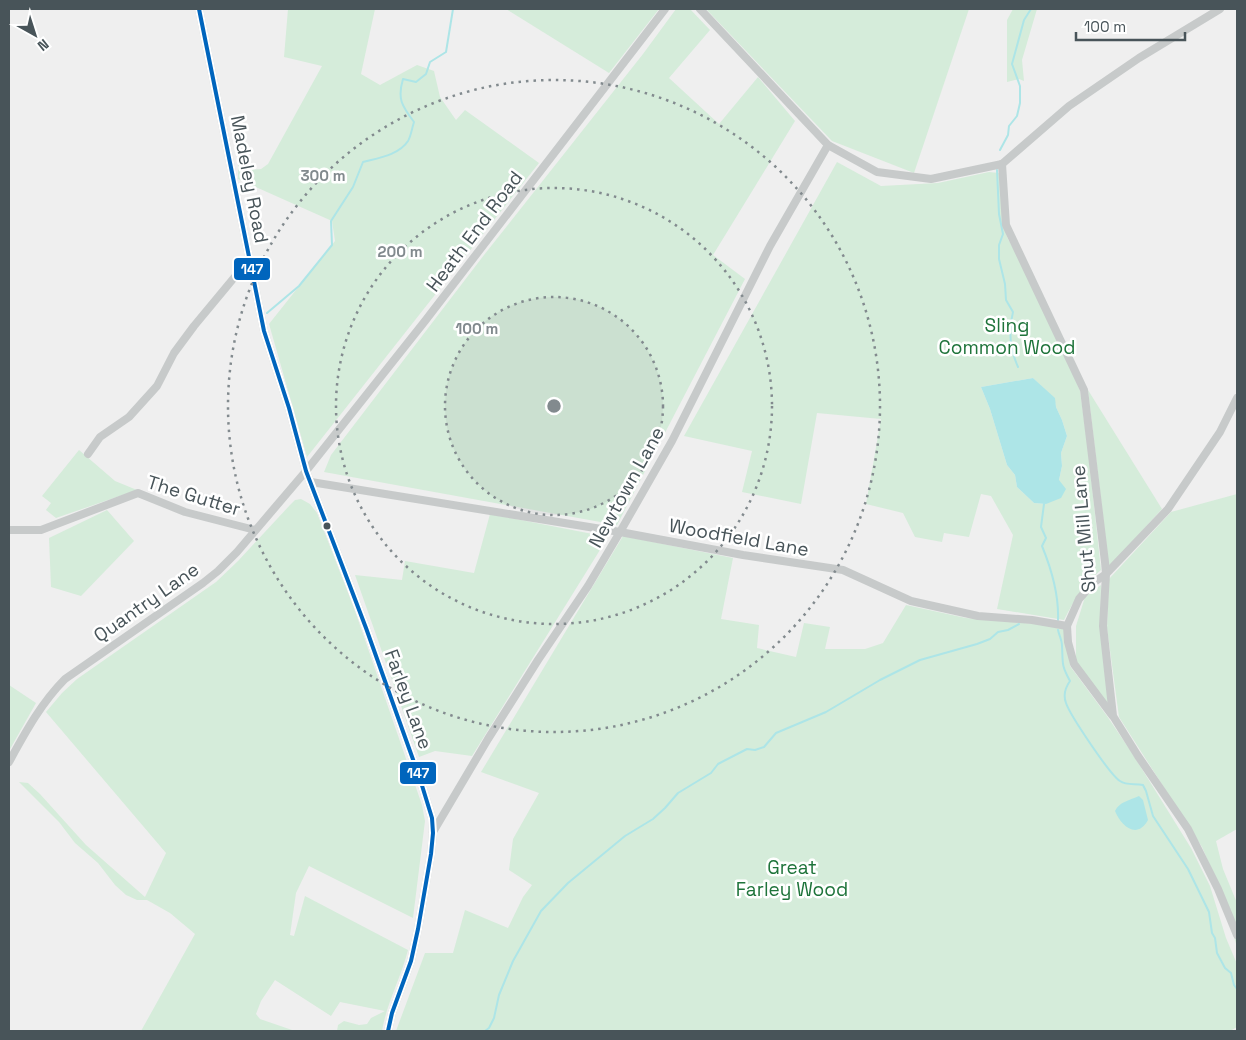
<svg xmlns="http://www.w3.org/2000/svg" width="1246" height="1040" viewBox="0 0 1246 1040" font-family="'Space Grotesk',sans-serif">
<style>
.green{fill:#d5ecda;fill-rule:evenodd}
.water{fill:#ade5e7}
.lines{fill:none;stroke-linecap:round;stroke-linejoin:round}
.stream{stroke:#ade5e7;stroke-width:2}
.minor{stroke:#c7caca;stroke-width:8}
.bus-1-casing{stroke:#fff;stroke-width:8}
.bus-1{stroke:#0065bd;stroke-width:4}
.ring{fill:none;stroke:#828a8e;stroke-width:2.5;stroke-dasharray:2.5 5}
.bus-dot{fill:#485459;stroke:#fff;stroke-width:2}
.labels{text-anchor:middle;stroke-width:5;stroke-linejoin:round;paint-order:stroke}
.street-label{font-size:19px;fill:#485459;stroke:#fff}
.park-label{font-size:19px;fill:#1f743b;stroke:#fff}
.centre{fill:#828a8e;stroke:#fff;stroke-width:2.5}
.ring-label{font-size:15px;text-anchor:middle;font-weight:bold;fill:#828a8e;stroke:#fff;stroke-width:5;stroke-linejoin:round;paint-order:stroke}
.line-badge{stroke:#fff;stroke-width:2}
.badge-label{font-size:14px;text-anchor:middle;font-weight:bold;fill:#fff}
</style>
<rect width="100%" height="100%" fill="#efefef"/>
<g class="green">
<polygon points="288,9 375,9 361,74 380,85 417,65 434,71 440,97 456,120 465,110 539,163 307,457 269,324 335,241 332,221 238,179 238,164 245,170 261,169 268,164 322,66 284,57"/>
<polygon points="506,9 659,9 609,73"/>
<polygon points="676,9 690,9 710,30 669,78 719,124 758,77 795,121 713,255 745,279 617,525 324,472 331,455 484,255 643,54"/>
<polygon points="706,9 969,9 914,173 832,141"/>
<polygon points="1013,9 1037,9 1022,60 1024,81 1019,79 1007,82 1007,20"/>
<path d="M837,162L881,186L938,183L989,172L999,173L1004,228L1008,239L1040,296L1080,391L1088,449L1101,570C1084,584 1074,600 1064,620L997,609L1013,535L991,496L981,494L969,537L944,533L942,542L915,537L903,513L866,504L881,419L817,413L801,504L742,492L752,451L684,436ZM1033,378L1054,398L1056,407L1062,420L1067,436L1061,453L1062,466L1059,480L1046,504L1034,503L1017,487L1015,475L1007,465L990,409L981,387Z"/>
<polygon points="1088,390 1162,509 1109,567"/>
<polygon points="79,450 115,481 137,490 56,518 46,510 51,503 42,496"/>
<polygon points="1237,494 1237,829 1216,841 1223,869 1237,903 1237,947 1219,886 1202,847 1119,717 1107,628 1109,579 1171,512"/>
<path d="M301,499L310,504L317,513L354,608L422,805L425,821L413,918L309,866L296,893L290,935L294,936L305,896L408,950C401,978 387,1002 382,1031H337L338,1025L344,1021L359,1025L367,1024L371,1018L385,1011L340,1002L331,1016L275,980L261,1001L256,1014L260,1019L295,1031H141L195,934L170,913L147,900H137L126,895L115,885L98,863L75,843L59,822L19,782L28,783L40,794L86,845L145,897L166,853L46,712L62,693L77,679L216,582L238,561L290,505L295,500Z"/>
<polygon points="107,510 134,541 81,596 51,587 49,538"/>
<polygon points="490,514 608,537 472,756 435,751 419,757 355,575 402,580 405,561 474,573"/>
<polygon points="623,536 733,558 721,619 759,625 757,648 796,657 804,623 830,627 825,649 865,649 883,643 906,605 966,618 1069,627 1070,666 1107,716 1132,753 1191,848 1210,886 1226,938 1237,964 1237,1027 1230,1031 396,1031 425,953 453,953 465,910 508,928 523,897 532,885 509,870 513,839 539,793 481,772"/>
<polygon points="1101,585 1100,628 1110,707 1076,664 1076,626 1085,597"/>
<polygon points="9,685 36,703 9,751"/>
</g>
<g class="water">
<polygon points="1033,378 1055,398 1056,407 1062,420 1067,436 1061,453 1062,466 1059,480 1066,489 1061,498 1046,504 1034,503 1017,487 1015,475 1007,465 990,409 981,387"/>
<path d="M1139,796L1143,800L1148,820C1137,840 1121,826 1115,811C1119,802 1130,800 1139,796Z"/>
</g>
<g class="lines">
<g class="stream">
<polyline points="1000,150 1008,135 1009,126 1017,116 1020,103 1020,86 1012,64 1024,20 1031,9"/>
<path d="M997,170L999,214L1003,234L999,245V259L1005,284L1006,300L1013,312C1008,331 1010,349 1018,367"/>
<path d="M267,313L299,286L332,245L331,221L353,187L363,162C378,158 399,155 408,141C411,136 412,128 414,122C402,106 397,99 403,79L416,82L426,74L430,62L446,52L453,9"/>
<path d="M1044,504L1041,527L1046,538L1042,546C1051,568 1059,595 1058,620"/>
<path d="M1058,630C1059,635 1062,640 1062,646C1063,663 1061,665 1070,681C1065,688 1063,695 1066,703C1070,715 1110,775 1120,781C1127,786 1135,783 1143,785L1146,791L1153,816L1188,869L1209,912L1212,933L1215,938L1217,953L1225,968L1231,973L1234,985L1237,989"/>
<polyline points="485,1031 489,1028 494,1018 499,995 513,961 541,911 568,883 625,836 653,819 665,808 678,793 711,773 718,764 747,749 755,750 764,747 776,733 826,712 880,680 920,660 977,644 990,639 998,632 1008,630 1019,624"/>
</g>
<g class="minor">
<polyline points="199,9 264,331 289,408 306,471 366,628 420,779 432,818 433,833 431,854 418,929 411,961 392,1013 388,1031"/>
<polyline points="700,9 828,145 877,172 931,179 1002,164 1069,106 1139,58 1220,9"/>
<polyline points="1002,164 1006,225 1084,390 1105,562 1106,574 1103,626 1113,716 1138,756 1188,829 1218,889 1237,935"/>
<polyline points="88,454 100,437 129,417 157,386 174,353 194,326 238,273 251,267"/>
<polyline points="311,482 620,532 743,555 843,570 911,601 978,616 1032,620 1067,626 1079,599 1093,583 1106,574 1168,509 1220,432 1237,398"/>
<polyline points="9,530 41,530 138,493 185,512 255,530"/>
<polyline points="1067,626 1068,642 1074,664 1112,715"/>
<path d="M9,762C25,733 41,703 65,679L203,583L218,571L237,552L306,471L425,321L665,9"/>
<polyline points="433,832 488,739 538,660 588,586 620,532 672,441 770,246 828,145"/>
</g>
<defs>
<polyline id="bus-1" points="199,9 264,331 289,408 306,471 366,628 420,779 432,818 433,833 431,854 418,929 411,961 392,1013 388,1031"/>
</defs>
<use href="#bus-1" class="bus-1-casing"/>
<use href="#bus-1" class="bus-1"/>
</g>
<circle cx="554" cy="406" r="109" fill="#828a8e" fill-opacity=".12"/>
<g class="ring">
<circle cx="554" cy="406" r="109"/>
<circle cx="554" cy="406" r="218"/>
<circle cx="554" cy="406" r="326"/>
</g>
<circle class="bus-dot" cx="327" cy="526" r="4.5"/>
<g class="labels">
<g class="street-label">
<text transform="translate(250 179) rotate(79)" y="7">Madeley Road</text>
<text transform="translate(474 231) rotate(-53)" y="7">Heath End Road</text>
<text transform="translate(626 487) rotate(-61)" y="7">Newtown Lane</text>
<text transform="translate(194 495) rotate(17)" y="7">The Gutter</text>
<text transform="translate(1083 529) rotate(-95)" y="7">Shut Mill Lane</text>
<text transform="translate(739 537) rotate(10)" y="7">Woodfield Lane</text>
<text transform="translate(146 602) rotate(-35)" y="7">Quantry Lane</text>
<text transform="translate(409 699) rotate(70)" y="7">Farley Lane</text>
</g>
<g class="park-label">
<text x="1007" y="332">Sling<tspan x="1007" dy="22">Common Wood</tspan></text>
<text x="792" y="874">Great<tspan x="792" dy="22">Farley Wood</tspan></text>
</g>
</g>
<circle cx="554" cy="406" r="8" class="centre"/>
<g class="ring-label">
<text x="323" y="181">300 m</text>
<text x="400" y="257">200 m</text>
<text x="477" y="334">100 m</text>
</g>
<g class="line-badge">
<rect x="233" y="257" width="38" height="24" rx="5" fill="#0065bd"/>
<rect x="399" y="761" width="38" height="24" rx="5" fill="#0065bd"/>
</g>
<g class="badge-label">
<text x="252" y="274">147</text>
<text x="418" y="778">147</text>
</g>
<rect width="1246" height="1040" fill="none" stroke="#485459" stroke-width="20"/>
<g transform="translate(35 35) rotate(141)" stroke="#ffffff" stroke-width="4" paint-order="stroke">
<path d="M0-4L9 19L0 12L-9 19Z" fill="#485459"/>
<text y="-8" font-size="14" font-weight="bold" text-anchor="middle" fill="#485459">N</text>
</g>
<path d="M1076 32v8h109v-8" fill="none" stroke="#485459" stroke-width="2.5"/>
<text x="1084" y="32" font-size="15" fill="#485459" stroke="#ffffff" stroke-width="4" paint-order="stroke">100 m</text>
</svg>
